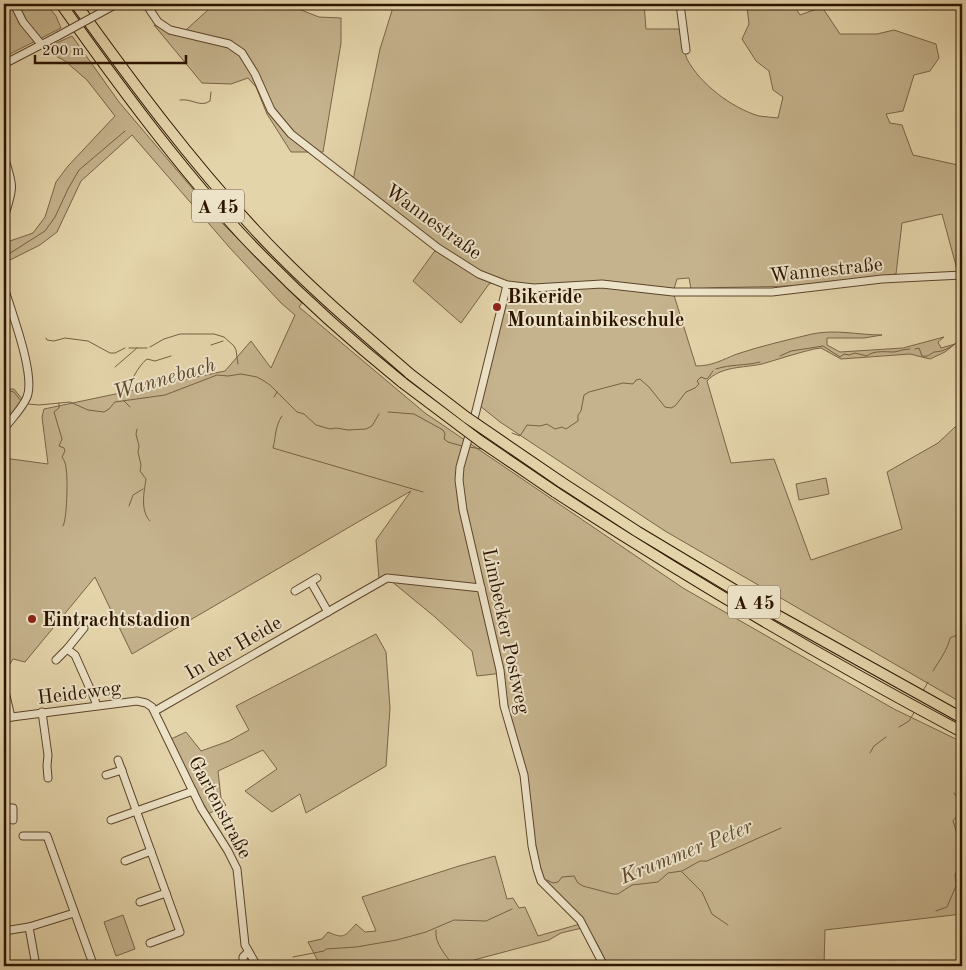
<svg xmlns="http://www.w3.org/2000/svg" width="966" height="970" viewBox="0 0 966 970" font-family="'Old Standard TT',serif">
<style>
.green{fill:#c5b38d;stroke:#796446}
.lines{fill:none;stroke-linecap:round;stroke-linejoin:round}
.stream{stroke:#766043;stroke-width:1}
.minor-casing{stroke:#5b442a;stroke-width:9}
.highway-casing{stroke:#2d1400;stroke-width:12}
.minor{stroke:#ede3c8;stroke-width:7}
.highway{stroke:#e4d4aa;stroke-width:10}
.minor-bridge-casing{stroke:#5b442a;stroke-width:9;stroke-linecap:butt}
.highway-bridge-casing{stroke:#2d1400;stroke-width:12;stroke-linecap:butt}
.minor-bridge{stroke:#ede3c8;stroke-width:7}
.highway-bridge{stroke:#e4d4aa;stroke-width:10}
.poi-dot{fill:#8f2418;stroke:#ede3c8;stroke-width:2}
.labels{text-anchor:middle;stroke-width:4;stroke-linejoin:round;paint-order:stroke}
.shield{fill:#ede3c8;stroke:#67523c;stroke-width:1}
.shield-label{font-size:19px;font-weight:bold;fill:#2d1400}
.street-label{font-size:20px;fill:#2d1400;stroke:#ede3c8}
.poi-label{font-size:20px;font-weight:bold;fill:#2d1400;stroke:#ede3c8;text-anchor:start}
.water-label{font-size:21px;font-style:italic;fill:#5d472d;stroke:#ede3c8}
</style>
<rect width="100%" height="100%" fill="#e4d4aa"/>
<filter id="stains"><feTurbulence type="fractalNoise" baseFrequency=".004" numOctaves="4"/><feColorMatrix values="0 0 0 0 .2 0 0 0 0 .09 0 0 0 0 .02 0 0 0 .5 -.17"/></filter>
<radialGradient id="worn" r=".72"><stop offset=".6" stop-color="#630" stop-opacity="0"/><stop offset="1" stop-color="#630" stop-opacity=".3"/></radialGradient>
<g class="green">
<polygon points="4,4 46,4 56,16 61,28 4,57"/>
<polygon points="220,4 286,4 319,17 341,18 341,43 323,152 291,152 267,114 256,87 248,78 231,84 202,83 154,25 185,37 186,30 210,8"/>
<path d="M394,4H502L518,6L534,4H644L646,29H679C682,39 683,50 687,59C700,84 732,108 759,116C765,117 772,117 778,118L783,97L773,90L769,71L756,61L742,39L749,24L747,7L753,4H793L800,15L822,7L840,34H877L894,30L936,44L939,58L930,71L914,75L903,111L886,114L890,123L902,125L913,155L962,166V272L958,273L942,214L902,223L896,274C865,278 834,283 804,285C766,288 729,286 691,289L689,278L677,279L673,292L696,366C712,366 722,360 737,354C761,346 787,340 812,334C836,329 858,335 882,335L864,338H827V345L840,352L903,348L944,337L938,342L941,348L955,344L945,352L930,359L910,354L841,359L821,348L814,349C797,353 779,359 762,364C743,368 721,366 707,381L731,463L774,459L811,560L902,529L887,472L938,443L955,427H962V703L665,531L500,422L479,405L507,285L497,281L489,284L461,323L413,281L437,248L352,185L380,49Z"/>
<polygon points="72,36 119,102 220,221 302,303 299,307 425,413 683,588 894,709 962,742 962,914 825,930 824,966 608,966 597,944 581,919 541,880 533,846 527,775 507,706 503,673 477,676 472,651 435,617 385,576 379,579 376,540 411,491 132,654 95,577 25,662 13,659 10,664 7,663 4,667 4,458 48,464 42,417 44,409 225,371 251,341 271,368 295,315 281,303 230,248 132,135 81,181 57,232 40,245 4,263 4,243 33,233 45,217 56,182 68,166 115,116 87,80 65,61 43,49"/>
<polygon points="4,389 14,389 23,400 4,425"/>
<polygon points="826,478 829,494 799,500 796,484"/>
<polygon points="376,634 386,652 390,708 386,766 306,813 300,794 272,812 245,791 277,769 263,750 218,771 221,798 226,805 208,814 171,739 186,732 201,751 229,741 249,730 236,706"/>
<path d="M495,856L507,899L513,898L519,908L525,907L538,936L580,924L582,928L561,933L549,940L474,960L477,966H338L335,961L320,965L308,942L322,939L328,932C344,939 344,937 356,924L365,932L376,931L362,897L459,866Z"/>
<polygon points="123,915 135,949 116,956 104,922"/>
</g>
<g class="lines">
<g class="stream">
<path d="M180,100C192,98 200,108 210,101L211,92"/>
<polyline points="4,257 45,231 55,217 68,189 79,170 125,131"/>
<polyline points="46,338 47,340 54,341 65,338 88,341 110,353 115,353 125,348"/>
<polyline points="211,345 223,341"/>
<polyline points="150,347 164,339 180,334 214,334 224,337 234,346 236,350 238,364"/>
<polyline points="129,348 147,348"/>
<path d="M915,349L919,348L922,356C928,357 929,355 934,352C945,352 954,345 962,338V330"/>
<path d="M780,356L791,351L823,346L840,357L844,354L849,355L855,353L867,356C874,350 886,352 894,352C900,351 904,349 910,349"/>
<polyline points="115,367 137,348"/>
<path d="M716,369C730,364 745,366 760,362"/>
<polyline points="4,390 14,392 21,401"/>
<path d="M125,394C131,382 137,367 147,359L155,361L171,356"/>
<polyline points="274,397 277,392"/>
<polyline points="124,401 130,407"/>
<path d="M59,403V408L54,412L62,439L59,446L64,448L65,451L62,457C64,460 66,464 66,468C68,477 67,521 63,526"/>
<polyline points="28,404 39,405 70,402 88,410 104,412 109,409 115,402 165,395 217,375 228,376 241,374 257,377 264,381 270,385 297,412 304,414 316,425 330,429 336,428 348,430 366,429 372,426 379,414"/>
<polyline points="388,412 414,414 443,430 445,434 444,439 448,442 462,446"/>
<path d="M282,416C275,426 276,436 273,448L423,492"/>
<path d="M137,429L136,434L139,446L138,452L141,465L140,471L146,479C144,492 140,511 150,521"/>
<polyline points="512,433 520,436 527,425 540,426 547,424 555,429 562,427 566,429 578,421 578,415 581,411 584,395 589,392 623,383 633,384 636,380 640,379 649,387 665,407 671,408 675,406 686,392 695,388 699,384 697,381 701,377 706,379 708,378 713,371"/>
<polyline points="469,447 482,449"/>
<polyline points="129,506 133,495 143,489"/>
<path d="M933,671C939,661 948,649 950,638L962,633"/>
<polyline points="923,691 928,682"/>
<polyline points="899,727 909,721 915,711"/>
<polyline points="870,753 874,746 886,737"/>
<polyline points="954,793 961,804 959,813 953,821 957,834 959,868 955,874 956,886 962,888"/>
<polyline points="682,872 702,892 712,914 728,925"/>
<polyline points="547,880 553,883 558,882 562,877 574,876 578,883 583,886 613,894 618,894 632,885 658,882 668,873 682,871 700,861 707,861 781,828"/>
<polyline points="936,911 947,907 956,886"/>
<path d="M436,930C434,944 446,954 453,966"/>
<polyline points="293,957 324,951 326,949 356,947 397,940 426,932 454,920 486,921 512,909"/>
</g>
<defs>
<g id="minor">
<polyline points="14,4 23,22 41,44"/>
<polyline points="146,4 158,22 170,30 229,44 242,53 255,74 271,110 291,134 438,248 479,274 507,285 534,288 602,284 673,292 772,292 882,279 962,275"/>
<polyline points="680,4 686,50"/>
<polyline points="4,64 58,36"/>
<path d="M4,157C14,186 14,188 4,217"/>
<polyline points="507,285 476,411 460,467 459,480 463,510 500,670 504,706 524,775 532,846 537,869 541,881 580,920 604,966"/>
<path d="M4,287C11,311 36,375 27,397C22,409 11,419 4,429"/>
<polyline points="311,582 328,612"/>
<polyline points="295,591 317,578"/>
<polyline points="67,649 75,655 95,700 96,705"/>
<polyline points="56,660 67,649 84,628"/>
<polyline points="4,687 11,717"/>
<polyline points="155,711 387,578 481,588"/>
<polyline points="42,712 48,755 47,766 48,778"/>
<polyline points="4,718 137,701 146,703 152,707 201,808 228,851 237,869 245,945 257,966"/>
<polyline points="118,760 180,932 150,943"/>
<polyline points="106,775 122,770"/>
<polyline points="4,808 13,808 13,820"/>
<polyline points="111,820 193,791"/>
<polyline points="23,836 47,836 93,964"/>
<polyline points="125,861 151,851"/>
<polyline points="140,902 166,893"/>
<polyline points="29,927 36,966"/>
<polyline points="4,931 29,927 74,913"/>
<polyline points="243,966 243,957 248,952"/>
</g>
<g id="highway">
<path d="M61,4C117,83 175,162 241,234C291,287 346,337 403,383"/>
<path d="M76,4C132,82 189,159 255,230C303,282 357,328 410,374"/>
<polyline points="561,482 638,532 768,610 962,718"/>
<path d="M555,492C687,578 823,658 962,732"/>
</g>
</defs>
<use href="#minor" class="minor-casing"/>
<use href="#highway" class="highway-casing"/>
<use href="#minor" class="minor"/>
<use href="#highway" class="highway"/>
<defs>
<polyline id="minor-bridge" points="58,36 113,6"/>
<g id="highway-bridge">
<polyline points="410,374 466,417 561,482"/>
<polyline points="403,383 480,441 555,492"/>
</g>
</defs>
<use href="#minor-bridge" class="minor-bridge-casing"/>
<use href="#highway-bridge" class="highway-bridge-casing"/>
<use href="#minor-bridge" class="minor-bridge"/>
<use href="#highway-bridge" class="highway-bridge"/>
</g>
<g class="poi-dot">
<circle cx="497" cy="307" r="5"/>
<circle cx="32" cy="619" r="5"/>
</g>
<g class="labels">
<g class="shield">
<rect x="192" y="189.5" width="52" height="33" rx="4"/>
<rect x="728" y="585.5" width="52" height="33" rx="4"/>
</g>
<g class="shield-label">
<text x="218" y="213">A 45</text>
<text x="754" y="609">A 45</text>
</g>
<g class="street-label">
<text transform="translate(434 221) rotate(36)" y="7">Wannestraße</text>
<text transform="translate(826 269) rotate(-6)" y="7">Wannestraße</text>
<text transform="translate(507 631) rotate(78)" y="7">Limbecker Postweg</text>
<text transform="translate(233 647) rotate(-30)" y="7">In der Heide</text>
<text transform="translate(79 692) rotate(-7)" y="7">Heideweg</text>
<text transform="translate(221 807) rotate(62)" y="7">Gartenstraße</text>
</g>
<g class="poi-label">
<text x="507" y="303">Bikeride<tspan x="507" dy="23">Mountainbikeschule</tspan></text>
<text x="42" y="626">Eintrachtstadion</text>
</g>
<g class="water-label">
<text transform="translate(164 378) rotate(-16)" y="7">Wannebach</text>
<text transform="translate(686 851) rotate(-22)" y="7">Krummer Peter</text>
</g>
</g>
<rect width="966" height="970" fill="none" stroke="#e4d4aa" stroke-width="20"/>
<rect x="5" y="5" width="956" height="960" fill="none" stroke="#2d1400" stroke-width="2.5"/>
<rect x="10" y="10" width="946" height="950" fill="none" stroke="#2d1400"/>
<path d="M35 55v8h151v-8" fill="none" stroke="#2d1400" stroke-width="2.5"/>
<text x="42" y="55" font-size="15" fill="#2d1400" stroke="#ede3c8" stroke-width="4" paint-order="stroke">200 m</text>
<rect width="100%" height="100%" filter="url(#stains)"/>
<rect width="100%" height="100%" fill="url(#worn)"/>
</svg>
